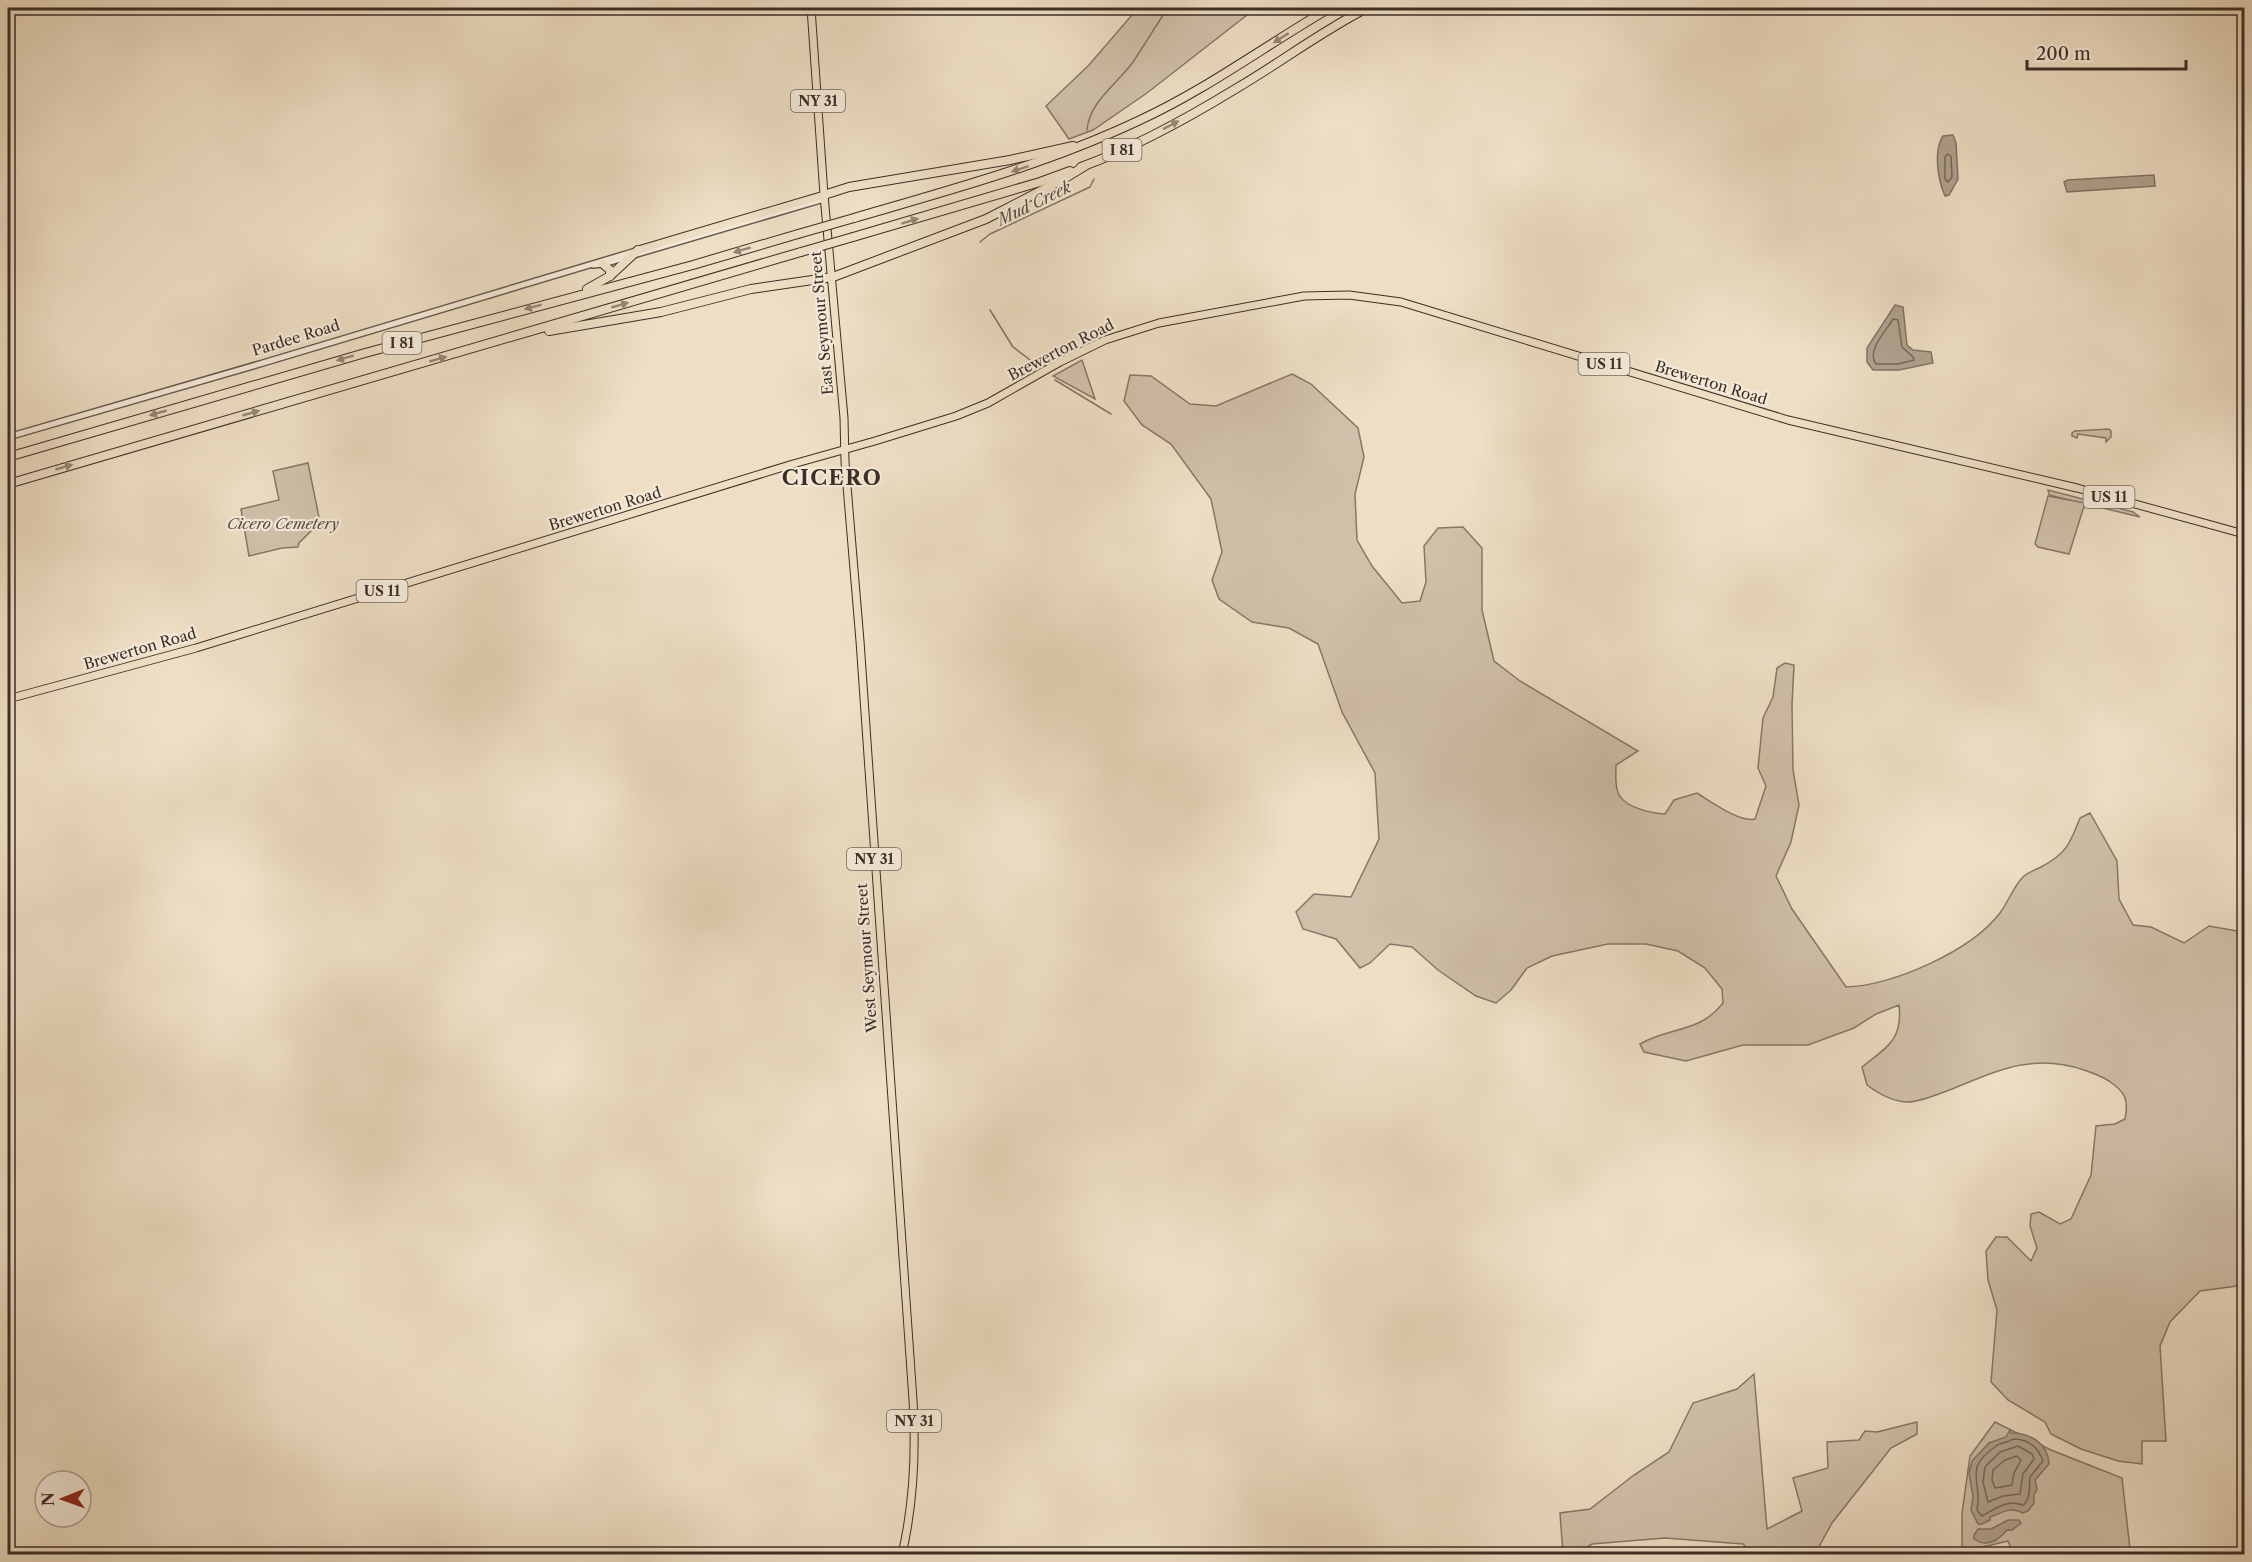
<svg xmlns="http://www.w3.org/2000/svg" width="2252" height="1562" viewBox="0 0 2252 1562" font-family="'Libre Caslon Text',serif">
<style>
.green{fill:#d0c0a9;stroke:#867768;stroke-width:1.5}
.water{fill:#b1a28f;stroke:#827465;stroke-width:1.5}
.lines{fill:none;stroke-linecap:round;stroke-linejoin:round}
.shore{stroke:#76685b;stroke-width:1.5}
.stream{stroke:#827465;stroke-width:1.5}
.tertiary-casing{stroke:#685a4e;stroke-width:8}
.primary-casing{stroke:#3c2e27;stroke-width:9}
.trunk-casing{stroke:#3c2e27;stroke-width:9}
.motorway-casing{stroke:#3c2e27;stroke-width:10}
.tertiary{stroke:#f4ead9;stroke-width:5}
.primary{stroke:#eedec4;stroke-width:7}
.trunk{stroke:#eedec4;stroke-width:7}
.motorway{stroke:#eedec4;stroke-width:8}
.motorway-bridge-casing{stroke:#3c2e27;stroke-width:10;stroke-linecap:butt}
.motorway-bridge{stroke:#eedec4;stroke-width:8}
.oneway{fill:#958676}
.labels{text-anchor:middle;stroke-width:4.5;stroke-linejoin:round;paint-order:stroke}
.shield{fill:#f4ead9;stroke:#73665c;stroke-width:1.5}
.shield-label{font-size:14px;font-weight:bold;fill:#3c2e27}
.street-label{font-size:15px;fill:#3c2e27;stroke:#f4ead9}
.park-label{font-size:15px;font-style:italic;fill:#5a4b41;stroke:#f4ead9}
.water-label{font-size:16px;font-style:italic;fill:#594b41;stroke:#f4ead9}
.district-label{font-size:21px;font-weight:bold;letter-spacing:1.5px;fill:#3c2e27;stroke:#f4ead9}
</style>
<rect width="100%" height="100%" fill="#eedec4"/>
<filter id="stains"><feTurbulence type="fractalNoise" baseFrequency=".00333" numOctaves="4"/><feColorMatrix values="0 0 0 0 .2 0 0 0 0 .09 0 0 0 0 .02 0 0 0 .5 -.17"/></filter>
<radialGradient id="worn" r=".72"><stop offset=".6" stop-color="#630" stop-opacity="0"/><stop offset="1" stop-color="#630" stop-opacity=".3"/></radialGradient>
<g class="green">
<polygon points="1138,8 1256,8 1147,93 1093,130 1069,139 1046,106 1089,65"/>
<polygon points="1082,360 1095,399 1053,376"/>
<path d="M1292,374L1311,384L1358,428L1364,457L1355,494L1357,540L1372,566L1402,603L1420,601L1426,582L1424,546L1438,528L1463,527L1482,548V610L1494,661L1520,681L1638,751L1616,765C1616,772 1615,781 1617,789C1620,807 1650,813 1665,814L1674,800L1697,793C1710,801 1740,823 1755,819L1766,786L1758,768L1763,718L1773,697L1777,668L1785,663L1794,665L1792,705L1793,770L1799,805L1791,842L1776,876L1792,909L1846,987C1892,986 1971,951 2000,913C2008,902 2013,888 2022,878C2026,873 2035,870 2041,867C2066,854 2070,844 2080,818L2090,813L2117,861L2119,899L2133,925L2151,927L2184,943L2209,926L2237,931L2244,927V1178L2240,1190H2244V1285L2200,1291L2170,1322L2160,1346L2166,1441H2142V1464L2118,1461L2081,1449L2051,1434L2045,1422L2008,1400L1991,1382L1997,1310L1988,1280L1986,1251L1996,1237H2007L2031,1261L2037,1248L2030,1226L2031,1214L2039,1212L2060,1224L2071,1219L2091,1175L2096,1126L2115,1124L2125,1119C2129,1099 2125,1092 2109,1081C2101,1076 2093,1073 2084,1070C2033,1053 1999,1070 1952,1089C1941,1093 1920,1102 1908,1102C1893,1102 1879,1094 1867,1085L1862,1067C1887,1047 1903,1040 1899,1005L1876,1014L1854,1028L1808,1045H1743L1686,1061L1644,1052L1640,1044C1669,1027 1700,1033 1723,1003L1722,989L1705,968L1678,951L1646,944H1608L1552,956L1527,968L1511,990L1496,1003L1476,996L1438,970L1412,947L1390,944L1370,963L1360,968L1336,939L1303,929L1296,912L1314,894L1351,897L1379,839L1375,773L1342,712L1318,644L1289,628L1252,622L1219,599L1212,580L1222,552L1211,499L1171,444L1142,425L1124,401L1130,375L1151,376L1190,404L1216,406Z"/>
<polygon points="2109,429 2111,431 2111,437 2106,442 2106,438 2078,434 2077,438 2072,436 2072,433 2075,431"/>
<polygon points="308,463 320,522 299,543 298,547 282,548 249,556 241,509 279,500 273,471"/>
<polygon points="2048,490 2133,512 2140,517 2049,495"/>
<polygon points="2048,496 2085,503 2069,554 2038,547 2035,544"/>
<polygon points="1754,1374 1767,1529 1802,1511 1793,1478 1828,1468 1827,1442 1859,1440 1865,1431 1877,1432 1917,1422 1917,1434 1891,1448 1832,1523 1815,1554 1753,1554 1743,1544 1665,1538 1592,1544 1576,1554 1563,1554 1560,1513 1590,1509 1634,1475 1669,1452 1693,1403 1737,1389"/>
<polygon points="1995,1422 2051,1450 2122,1478 2130,1549 2108,1549 2107,1554 2013,1553 2008,1541 1962,1552 1962,1513 1970,1456"/>
</g>
<g class="water">
<path d="M1953,135L1956,143L1958,179L1949,195L1945,196C1938,180 1933,151 1943,136Z"/>
<polygon points="2154,175 2155,186 2067,192 2064,182 2068,180"/>
<polygon points="1895,305 1903,307 1907,345 1913,350 1931,352 1933,363 1899,370 1873,370 1867,362 1867,348"/>
<path d="M2010,1430L2011,1433C2030,1433 2048,1443 2049,1464L2035,1480C2036,1486 2039,1490 2034,1494V1503L2028,1511L2023,1513C2009,1506 2003,1513 1990,1517V1520L1982,1524H1978L1971,1510L1973,1497L1969,1473L1972,1461L1989,1443L2006,1437Z"/>
<path d="M2008,1520H2019L2021,1523L2012,1530H2007C1998,1541 1987,1548 1974,1539V1535L1978,1529H1991Z"/>
</g>
<g class="lines">
<g class="shore">
<polygon points="1948,154 1951,156 1952,177 1948,182 1945,179 1945,157"/>
<path d="M1893,319L1898,320L1902,347L1913,357L1914,360L1898,364H1876C1866,351 1886,331 1893,319Z"/>
<path d="M2013,1439C2028,1439 2038,1447 2043,1461L2030,1477C2029,1486 2031,1500 2023,1505C2007,1499 1995,1509 1982,1516L1977,1510C1983,1479 1962,1470 1996,1446C2001,1442 2008,1443 2013,1439Z"/>
<polygon points="2018,1446 2032,1454 2034,1459 2023,1474 2020,1494 2003,1496 1988,1502 1983,1482 1985,1467 2000,1452"/>
<polygon points="2017,1456 2021,1460 2014,1473 2012,1485 1995,1488 1992,1480 1993,1470 2005,1460"/>
</g>
<g class="stream">
<path d="M1087,130C1089,102 1118,83 1133,62C1145,44 1156,25 1168,8"/>
<polyline points="980,242 990,234 1090,187 1094,179"/>
<polyline points="990,310 1013,347 1034,363"/>
<polyline points="1055,380 1111,414"/>
</g>
<defs>
<g id="tertiary">
<polyline points="593,265 603,264 824,199"/>
<polyline points="8,437 263,363 636,251"/>
</g>
<g id="primary">
<polyline points="811,8 824,195"/>
<polyline points="8,699 196,648 793,464 875,441 956,416 988,403 1060,362 1105,340 1159,323 1304,296 1349,295 1401,302 1788,420 2077,488 2244,534"/>
</g>
<path id="trunk" d="M638,250L824,195L844,418L845,462L860,641L913,1400C916,1452 914,1503 902,1554"/>
<g id="motorway">
<path d="M1081,167C1136,147 1188,118 1237,88C1281,62 1322,31 1367,8"/>
<polyline points="824,195 849,187 1010,160 1073,146"/>
<path d="M854,218C950,190 1047,164 1138,121C1206,90 1266,45 1330,8"/>
<polyline points="853,237 1040,182 1070,171"/>
<polyline points="603,264 610,270 610,276"/>
<polyline points="587,289 610,276 638,250"/>
<polyline points="549,331 661,312 751,289 833,277 986,219 1062,180 1085,166"/>
<polyline points="8,457 365,353 693,265 798,234"/>
<polyline points="8,484 801,252"/>
</g>
</defs>
<use href="#tertiary" class="tertiary-casing"/>
<use href="#primary" class="primary-casing"/>
<use href="#trunk" class="trunk-casing"/>
<use href="#motorway" class="motorway-casing"/>
<use href="#tertiary" class="tertiary"/>
<use href="#primary" class="primary"/>
<use href="#trunk" class="trunk"/>
<use href="#motorway" class="motorway"/>
<defs>
<g id="motorway-bridge">
<polyline points="798,234 854,218"/>
<polyline points="801,252 853,237"/>
</g>
</defs>
<use href="#motorway-bridge" class="motorway-bridge-casing"/>
<use href="#motorway-bridge" class="motorway-bridge"/>
</g>
<defs><path id="oneway-solid" d="M-6-.8H1V-3.2L6.5 0L1 3.2V.8H-6Z" transform="scale(1.5)"/></defs>
<g class="oneway">
<use href="#oneway-solid" transform="translate(1281 38) rotate(148)"/>
<use href="#oneway-solid" transform="translate(1171 125) rotate(-27)"/>
<use href="#oneway-solid" transform="translate(1020 169) rotate(162)"/>
<use href="#oneway-solid" transform="translate(910 221) rotate(-17)"/>
<use href="#oneway-solid" transform="translate(742 250) rotate(164)"/>
<use href="#oneway-solid" transform="translate(620 305) rotate(-16)"/>
<use href="#oneway-solid" transform="translate(533 307) rotate(165)"/>
<use href="#oneway-solid" transform="translate(345 358) rotate(164)"/>
<use href="#oneway-solid" transform="translate(438 359) rotate(-16)"/>
<use href="#oneway-solid" transform="translate(158 413) rotate(164)"/>
<use href="#oneway-solid" transform="translate(251 413) rotate(-16)"/>
<use href="#oneway-solid" transform="translate(64 467) rotate(-16)"/>
</g>
<g class="labels">
<g class="shield">
<rect x="791" y="90" width="54" height="22" rx="4.5"/>
<rect x="1102.5" y="139" width="39" height="22" rx="4.5"/>
<rect x="382.5" y="332" width="39" height="22" rx="4.5"/>
<rect x="1578.5" y="353" width="51" height="22" rx="4.5"/>
<rect x="2083.5" y="486" width="51" height="22" rx="4.5"/>
<rect x="356.5" y="580" width="51" height="22" rx="4.5"/>
<rect x="847" y="848" width="54" height="22" rx="4.5"/>
<rect x="887" y="1410" width="54" height="22" rx="4.5"/>
</g>
<g class="shield-label">
<text x="818" y="106">NY 31</text>
<text x="1122" y="155">I 81</text>
<text x="402" y="348">I 81</text>
<text x="1604" y="369">US 11</text>
<text x="2109" y="502">US 11</text>
<text x="382" y="596">US 11</text>
<text x="874" y="864">NY 31</text>
<text x="914" y="1426">NY 31</text>
</g>
<g class="street-label">
<text transform="translate(822 323) rotate(-95)" y="5">East Seymour Street</text>
<text transform="translate(296 338) rotate(-17)" y="5">Pardee Road</text>
<text transform="translate(1061 350) rotate(-27)" y="5">Brewerton Road</text>
<text transform="translate(1711 383) rotate(17)" y="5">Brewerton Road</text>
<text transform="translate(605 509) rotate(-17)" y="5">Brewerton Road</text>
<text transform="translate(140 649) rotate(-16)" y="5">Brewerton Road</text>
<text transform="translate(867 958) rotate(-94)" y="5">West Seymour Street</text>
</g>
<g class="park-label">
<text x="283" y="529">Cicero Cemetery</text>
</g>
<g class="water-label">
<text transform="translate(1034 203) rotate(-26)" y="6">Mud Creek</text>
</g>
<g class="district-label">
<text x="832" y="485">CICERO</text>
</g>
</g>
<rect width="2252" height="1562" fill="none" stroke="#eedec4" stroke-width="30"/>
<rect x="9" y="9" width="2234" height="1544" fill="none" stroke="#3c2e27" stroke-width="3"/>
<rect x="15" y="15" width="2222" height="1532" fill="none" stroke="#3c2e27" stroke-width="1.5"/>
<g transform="translate(63 1499) rotate(269)"><circle r="28" fill="#f4ead9" stroke="#aa9f92" stroke-width="1.5"/>
<path d="M0-4.5L10 22L0 15L-10 22Z" fill="#8f2418"/>
<text y="-9" font-size="16" font-weight="bold" text-anchor="middle" fill="#3c2e27">N</text>
</g>
<path d="M2027 60v9h159v-9" fill="none" stroke="#3c2e27" stroke-width="3"/>
<text x="2036" y="60" font-size="18" fill="#3c2e27" stroke="#f4ead9" stroke-width="4.5" paint-order="stroke">200 m</text>
<rect width="100%" height="100%" filter="url(#stains)"/>
<rect width="100%" height="100%" fill="url(#worn)"/>
</svg>
